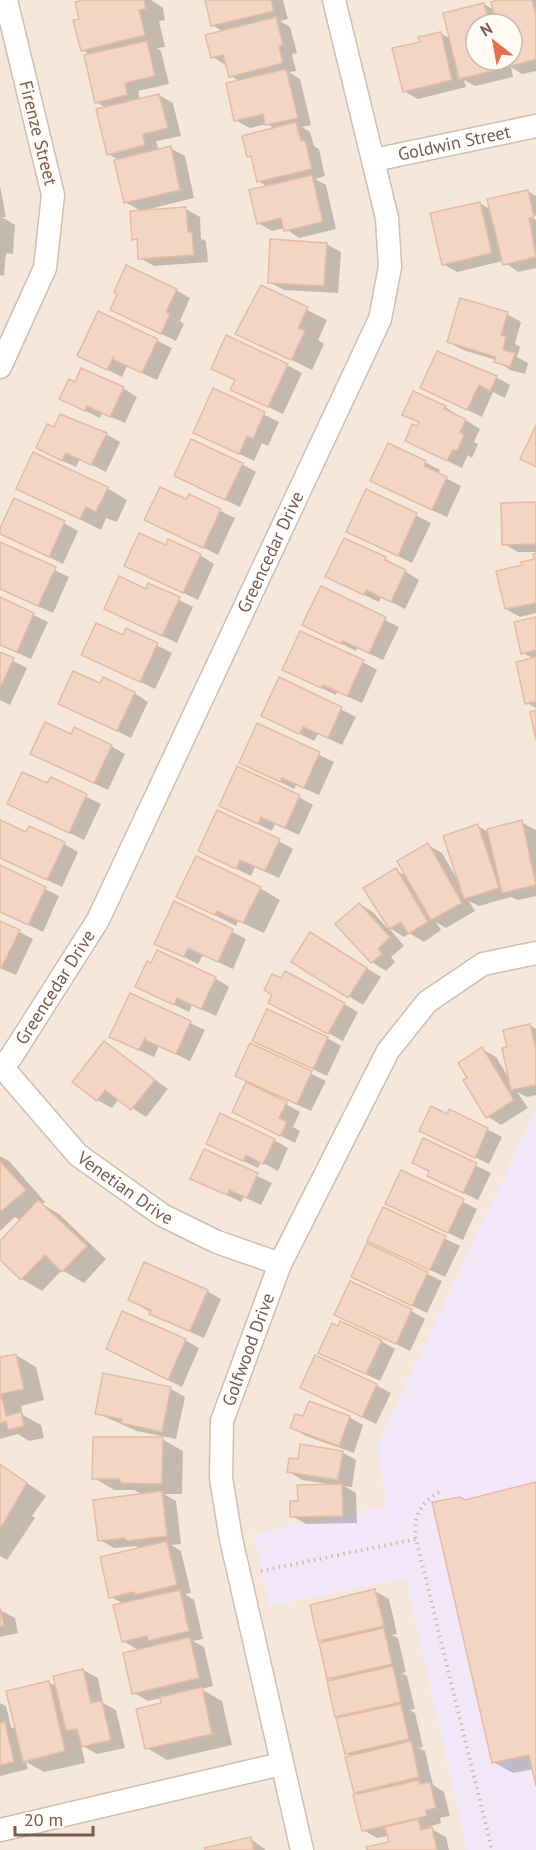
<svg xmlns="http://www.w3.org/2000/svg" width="536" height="1850" viewBox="0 0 536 1850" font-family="'PT Sans',sans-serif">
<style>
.residential{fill:#f5e8da;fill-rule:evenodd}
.education{fill:#f3e8fa}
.shadow{fill:#0003;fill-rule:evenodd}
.building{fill:#f3d5c3;stroke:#e6bba3;stroke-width:1.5}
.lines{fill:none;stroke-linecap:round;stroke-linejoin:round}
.minor-casing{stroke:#d1beb0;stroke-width:25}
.path{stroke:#d9b8a5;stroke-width:4;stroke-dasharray:1.5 4.5;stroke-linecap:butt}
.minor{stroke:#fff;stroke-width:22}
.labels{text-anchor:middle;stroke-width:5;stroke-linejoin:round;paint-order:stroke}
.street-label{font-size:18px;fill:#7a5c4d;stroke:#fffaf3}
</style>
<rect width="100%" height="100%" fill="#fdf6ec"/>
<path class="residential" d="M0,0H536V1850H0ZM476,24H512V60H476Z"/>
<polygon class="education" points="536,1109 536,1850 467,1850 406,1579 269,1606 254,1534 387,1507 377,1446"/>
<g class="shadow">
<polygon points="78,0 151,0 163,8 165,20 159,21 165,47 157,48 161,51 169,84 138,91 140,100 159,95 173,103 181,136 156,141 159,151 170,148 185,156 194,198 141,211 125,202 119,160 108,154 106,108 96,102 91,55 82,50 81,2"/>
<polygon points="206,0 283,0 288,19 280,21 290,27 297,53 292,54 296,71 289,72 300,79 311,125 302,127 310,132 314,146 319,149 325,176 315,179 326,185 336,229 299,238 285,228 272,231 258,223 268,187 258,181 253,159 248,156 275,129 267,124 250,128 235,120 240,81 230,76 227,66 213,57 224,32 212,25"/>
<path d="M503,0H536V71L522,74L511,67L513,77L475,86L464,80L466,87L418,99L404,91L422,43L440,33L451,39L484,4L494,10ZM476,24H512V60H476Z"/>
<polygon points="0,186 6,217 2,217 15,225 13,254 6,253 4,276 0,275"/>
<polygon points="528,191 536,196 536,216 529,212 527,215 536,220 536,268 518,272 503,261 457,272 443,264 480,203 491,210"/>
<polygon points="186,209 200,217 201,239 206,241 208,262 154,266 140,258 139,241 134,239"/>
<polygon points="326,244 341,252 338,293 284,290 269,282"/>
<polygon points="261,287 327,320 318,340 324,344 312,370 237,333"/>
<polygon points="176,290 190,298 180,321 184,324 176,341 112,310"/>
<polygon points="99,313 172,348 157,380 127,366 122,377 79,356"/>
<polygon points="507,314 521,322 515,344 520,347 517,357 528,363 525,374 510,370 496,360 463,350 448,342"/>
<polygon points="287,365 302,373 283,414 232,390"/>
<polygon points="496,377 510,385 505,398 493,392 482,417 436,395"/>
<polygon points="123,388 137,397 125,423 102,413 100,418 61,399"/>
<polygon points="214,390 279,422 268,446 262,443 254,461 195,432"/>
<polygon points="445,407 480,429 474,442 478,444 472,458 468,455 462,468 406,441 420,423 404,414"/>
<polygon points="106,434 120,442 106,472 80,459 76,467 52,456"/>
<polygon points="425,462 440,470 438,474 461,486 447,517 386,489"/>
<polygon points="242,464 256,472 240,507 176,476"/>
<polygon points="18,488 107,488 127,500 117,522 106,518 101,530"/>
<polygon points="367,491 431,523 412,563 348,531"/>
<polygon points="189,496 235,518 218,555 159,525 187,501"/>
<polygon points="536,503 536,552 518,552 504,544"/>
<polygon points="64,523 78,531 63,564 0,533"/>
<polygon points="345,540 386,559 419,580 405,609 381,597 379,602 341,584"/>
<polygon points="0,544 69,577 53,613 0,589"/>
<polygon points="166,547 200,555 214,564 198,600 126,565"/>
<polygon points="536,555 536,613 520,617 506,609 524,566 536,560"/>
<polygon points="149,585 193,607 177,643 120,616 146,591"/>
<polygon points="322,588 399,627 383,660 357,648 356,651 304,625"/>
<polygon points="0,599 48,622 31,659 0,645"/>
<polygon points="536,618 536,708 527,703 534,659 523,653"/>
<polygon points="126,630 172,653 155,689 83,654 124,637"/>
<polygon points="0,654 27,668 10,705 0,700"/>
<polygon points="363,662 377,670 362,703 337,692 336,695 284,670"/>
<polygon points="280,679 356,717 342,745 318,734 314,741 277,723"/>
<polygon points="100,685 134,693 148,702 131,738 60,703"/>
<polygon points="258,725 334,762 319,795 296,785 294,789 241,762"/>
<polygon points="72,736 111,746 125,754 108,790 47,761"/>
<polygon points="51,779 101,804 84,840 9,804 48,785"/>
<polygon points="299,797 313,805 299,835 275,824 272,831 235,813"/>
<polygon points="521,822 536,830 536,896 518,900 511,897 479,906 469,901 475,911 446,928 436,922 441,930 424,942 409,933 404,937 388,927 404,946 391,957 395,962 386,971 372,962 338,924 360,904 374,913 387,928 396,870 408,877 428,845 442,853 457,879 478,826 490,833"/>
<polygon points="0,825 64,844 78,852 62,887 0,858"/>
<polygon points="279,841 293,849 279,878 255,867 251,876 214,858"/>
<polygon points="0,867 59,896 43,932 0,911"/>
<polygon points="260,888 280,900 264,933 238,921 236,926 178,896"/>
<polygon points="175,903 246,939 233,969 203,955 198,964 156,943"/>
<polygon points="0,922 33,939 16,975 0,968"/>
<polygon points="325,942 381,977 363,1005 293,962"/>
<polygon points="151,965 215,978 229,987 216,1016 192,1005 189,1012 137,986"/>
<polygon points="131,995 205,1030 190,1061 159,1046 154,1057 125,1044"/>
<polygon points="344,1004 358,1012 343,1041 284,1010"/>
<polygon points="530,1025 536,1029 536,1095 527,1097 517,1092 528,1108 501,1125 487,1116 469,1078 482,1049 496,1057 510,1080 508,1048"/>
<polygon points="327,1038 341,1046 327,1076 269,1048"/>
<polygon points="104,1043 168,1089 146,1117 119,1099 112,1108 97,1100"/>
<polygon points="251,1045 326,1081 311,1111 278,1096 277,1099 300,1112 293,1127 300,1131 295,1143 234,1112 248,1082 237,1076"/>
<polygon points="447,1116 487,1129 502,1137 489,1164 421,1131"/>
<polygon points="274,1140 288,1148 278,1171 261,1162 258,1168 222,1151"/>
<polygon points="424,1140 491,1173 478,1200 443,1183 430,1171"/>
<polygon points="205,1151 272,1183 261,1205 244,1197 241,1202 192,1178"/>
<polygon points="0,1156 9,1161 45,1202 42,1204 59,1214 106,1259 84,1283 62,1270 42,1291 22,1279 0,1258 0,1243 21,1221 15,1217 0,1231"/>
<polygon points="402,1172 477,1209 463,1240 402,1211"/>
<polygon points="384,1209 460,1246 445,1277 369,1241"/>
<polygon points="368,1245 442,1281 427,1313 353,1277"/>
<polygon points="207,1291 221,1299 204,1338 165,1321 130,1300"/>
<polygon points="411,1311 425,1319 410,1351 336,1314"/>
<polygon points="185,1340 199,1348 182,1387 122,1357"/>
<polygon points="381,1341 395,1349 380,1381 320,1352"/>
<polygon points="16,1355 36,1367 44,1400 21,1406 23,1415 41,1425 44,1438 29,1441 18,1434 0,1439 0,1359"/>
<polygon points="376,1385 391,1393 376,1424 302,1388"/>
<polygon points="171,1389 185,1397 176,1439 137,1431 96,1413"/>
<polygon points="349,1417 363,1425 354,1453 306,1436 292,1428 304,1418"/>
<polygon points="162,1439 183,1451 182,1494 164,1494 176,1501 181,1544 171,1545 181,1551 191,1593 185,1594 194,1600 203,1639 193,1641 204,1647 213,1686 201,1689 222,1701 232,1745 167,1760 147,1748 163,1704 161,1698 148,1701 134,1693 140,1651 123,1641 124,1604 111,1597 141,1549 136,1546 114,1548 100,1540 143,1495 134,1490 114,1490 94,1478"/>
<polygon points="342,1452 356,1460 352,1487 344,1486 356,1493 357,1523 306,1524 292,1516 299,1503 328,1484 302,1480 288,1471 299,1461"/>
<polygon points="0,1465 46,1496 32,1516 35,1518 7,1560 0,1556"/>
<polygon points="536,1483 536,1778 534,1769 513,1773 493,1762 465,1501"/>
<polygon points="375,1591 389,1599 397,1634 392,1635 398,1638 406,1672 402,1673 407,1676 415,1709 410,1710 415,1713 423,1747 419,1748 425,1751 433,1785 444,1792 450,1816 440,1818 441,1823 428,1827 446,1837 449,1850 368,1850 391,1843 389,1836 377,1838 363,1830 360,1795 355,1792 352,1757 346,1753 341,1719 337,1716 333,1681 328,1678 325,1643 320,1640"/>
<polygon points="0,1610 15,1618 18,1633 0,1637"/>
<polygon points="83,1670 98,1678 103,1703 116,1710 125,1748 97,1754 81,1745 85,1763 44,1772 26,1762 28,1769 0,1776 0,1703 6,1706 11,1727 17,1730 48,1682 57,1687"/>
<polygon points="251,1839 266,1850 206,1850"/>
</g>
<g class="building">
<polygon points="83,0 144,0 146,9 139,10 145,35 81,51 73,20 79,19 75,2"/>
<polygon points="205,0 271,0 274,11 211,26"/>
<polygon points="497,0 532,0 536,16 536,59 507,67 505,60 512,60 512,24 496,24 491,2"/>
<polygon points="484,3 489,24 476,24 476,60 498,60 500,69 459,79 443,13"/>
<polygon points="276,17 283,45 279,46 283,63 229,77 223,55 211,58 205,35"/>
<polygon points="441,32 452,80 403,92 392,48 420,42 418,37"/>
<polygon points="147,41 155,76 125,83 127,95 95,103 84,55"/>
<polygon points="286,69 298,118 265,125 263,114 234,121 226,83"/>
<polygon points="159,94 168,128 143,134 145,145 107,155 96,109"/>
<polygon points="296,122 301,141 305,140 312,169 257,182 251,156 247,157 242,136"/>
<polygon points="171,146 180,190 124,203 114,160"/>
<polygon points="312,175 323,222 284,231 281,218 257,224 249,190"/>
<polygon points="528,190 534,217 529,218 536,257 503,265 487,199"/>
<polygon points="480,202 492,253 442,265 430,213"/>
<polygon points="186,207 188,232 192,232 194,255 138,259 137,239 132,240 130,211"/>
<polygon points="270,239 327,243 324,286 268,283"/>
<polygon points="126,265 177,289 166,312 170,314 161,334 110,310 117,294 114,292"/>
<polygon points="261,285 308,307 298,328 305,331 291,360 235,334"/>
<polygon points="460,298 508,312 501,335 506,337 503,350 515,353 510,367 494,362 496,357 447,342"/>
<polygon points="98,311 158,339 142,373 114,360 113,357 107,370 77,356"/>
<polygon points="226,335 288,364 268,407 230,390 235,380 211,369"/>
<polygon points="437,351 497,376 490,391 479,385 467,410 420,388"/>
<polygon points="81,368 124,387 110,417 87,406 85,411 59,399 69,379 75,382"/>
<polygon points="213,388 265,412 253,439 247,436 239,454 193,433"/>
<polygon points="413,391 446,406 444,409 466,419 460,432 464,435 457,451 453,449 447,461 405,441 412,424 417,426 419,422 402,415"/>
<polygon points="60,414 107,433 91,465 66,453 62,461 36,448 47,424 54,427"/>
<polygon points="536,425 536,467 520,459"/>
<polygon points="191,439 243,463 225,500 174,476"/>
<polygon points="388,443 426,461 424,466 447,477 432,510 370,481"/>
<polygon points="33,452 108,487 96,512 86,507 80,519 16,489"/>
<polygon points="160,487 186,499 189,494 221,509 203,548 144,520"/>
<polygon points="366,489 417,513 398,556 346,532"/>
<polygon points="14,498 65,521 49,557 0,534 0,528"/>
<polygon points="536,502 536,544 502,545 501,503"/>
<polygon points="139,533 166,545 168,539 201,554 183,593 124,566"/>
<polygon points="344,538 386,557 385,560 406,570 391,602 366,590 364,595 325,577"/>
<polygon points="0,542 56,567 38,606 0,589"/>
<polygon points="536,553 536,603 505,609 496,571 522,565 521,562 534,559 533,554"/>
<polygon points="119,576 146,589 148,583 180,597 162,636 104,609"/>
<polygon points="321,586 386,617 369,653 343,641 341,644 302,625"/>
<polygon points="0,597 34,613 17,652 0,645"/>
<polygon points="536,617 536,650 521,654 514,622"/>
<polygon points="96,623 123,635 126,628 158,643 140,682 81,655"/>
<polygon points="300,631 364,660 347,696 323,685 321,688 282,670"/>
<polygon points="0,652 14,658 0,688"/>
<polygon points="536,657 536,701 525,704 516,662"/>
<polygon points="73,671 100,683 103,677 135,692 117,731 58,704"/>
<polygon points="279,677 342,707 328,738 303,727 299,734 261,716"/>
<polygon points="536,710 536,740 530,712"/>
<polygon points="45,722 71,734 74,727 112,745 94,783 30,754"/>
<polygon points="257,723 320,752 304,788 282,778 280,782 239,763"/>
<polygon points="237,766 300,795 285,828 261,817 258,824 219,806"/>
<polygon points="22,772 47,783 51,777 87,794 69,833 7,804"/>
<polygon points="217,810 280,839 265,871 240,860 236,869 198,851"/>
<polygon points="0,820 26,832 29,826 65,842 47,880 0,858"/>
<polygon points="522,820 536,885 502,893 487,829"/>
<polygon points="478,824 499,888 464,899 443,836"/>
<polygon points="428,843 462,903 431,920 397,861"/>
<polygon points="196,856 261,887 243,923 217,911 215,915 176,897"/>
<polygon points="0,865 46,887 28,925 0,912"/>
<polygon points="396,868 428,922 408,934 401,922 389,929 363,888"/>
<polygon points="174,901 233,929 218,962 188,948 184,957 154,944"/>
<polygon points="359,903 390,937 378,949 382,954 371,963 335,924"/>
<polygon points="0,921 20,930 1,968 0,968"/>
<polygon points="310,932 367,968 348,998 291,962"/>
<polygon points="157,950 216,977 201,1009 177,998 174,1005 135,987 147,961 151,963"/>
<polygon points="285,971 345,1003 328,1034 268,1003 272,995 264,990 272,974 281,978"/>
<polygon points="130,993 191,1021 176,1054 145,1040 145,1037 139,1050 109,1037"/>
<polygon points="267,1009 328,1037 313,1069 252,1041"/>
<polygon points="530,1024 536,1049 536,1085 511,1090 502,1048 507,1047 503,1030"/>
<polygon points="104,1041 155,1080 131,1110 105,1090 97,1101 72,1082"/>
<polygon points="250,1043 312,1071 297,1104 235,1076"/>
<polygon points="482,1047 514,1100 486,1118 463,1080 467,1078 458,1063"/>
<polygon points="246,1082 287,1102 279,1118 287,1122 280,1136 232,1112"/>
<polygon points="431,1106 447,1114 449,1109 488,1128 475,1158 419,1131"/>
<polygon points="220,1113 275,1139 263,1164 246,1155 243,1161 206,1144"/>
<polygon points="423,1138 477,1163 463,1193 427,1176 429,1171 412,1163"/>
<polygon points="204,1149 258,1173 247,1198 229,1190 227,1195 190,1179"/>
<polygon points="0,1161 26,1190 2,1211 0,1209"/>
<polygon points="401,1170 464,1199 448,1233 385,1204"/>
<polygon points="38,1200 87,1246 62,1272 45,1255 21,1280 0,1260 0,1241"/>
<polygon points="383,1207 446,1236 430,1270 367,1241"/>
<polygon points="367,1243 428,1272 412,1306 351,1277"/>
<polygon points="144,1262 208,1290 190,1331 149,1314 151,1310 128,1300"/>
<polygon points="350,1281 412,1309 396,1344 334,1315"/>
<polygon points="122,1311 186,1339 168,1380 106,1349"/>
<polygon points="340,1321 382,1340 366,1374 318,1353 332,1323 338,1326"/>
<polygon points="16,1354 24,1389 1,1394 6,1416 21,1412 24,1426 8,1430 6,1421 0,1423 0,1357"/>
<polygon points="315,1355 377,1384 362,1417 300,1388"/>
<polygon points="103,1373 171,1387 162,1432 121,1423 122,1419 95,1414"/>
<polygon points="309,1401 350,1416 339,1446 290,1428 295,1414 303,1416"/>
<polygon points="93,1437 163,1437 162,1484 120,1483 120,1479 92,1479"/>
<polygon points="300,1444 343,1451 338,1480 287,1472 289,1458 298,1459"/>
<polygon points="0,1464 27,1483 0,1529"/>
<polygon points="536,1482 536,1786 529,1755 492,1763 432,1502 460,1497 465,1500"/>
<polygon points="342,1484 343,1516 290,1517 290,1501 298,1501 297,1485"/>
<polygon points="162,1491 167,1536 126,1541 125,1538 98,1541 93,1500"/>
<polygon points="167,1541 177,1585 135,1595 134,1592 109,1598 100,1557"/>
<polygon points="375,1589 384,1626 318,1641 310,1605"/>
<polygon points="180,1590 189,1631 148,1641 147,1636 122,1642 113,1605"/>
<polygon points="0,1608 4,1626 0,1626"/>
<polygon points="384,1628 392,1664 327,1679 319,1643"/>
<polygon points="190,1637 199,1678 132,1694 123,1653"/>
<polygon points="393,1666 401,1702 335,1717 327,1681"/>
<polygon points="83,1669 91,1703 102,1701 111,1740 82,1747 77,1729 66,1731 53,1676"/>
<polygon points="49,1681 65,1751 23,1762 6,1691"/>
<polygon points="202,1687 212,1734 145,1749 136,1709 161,1703 160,1697"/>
<polygon points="401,1704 409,1739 345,1754 336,1718"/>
<polygon points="5,1722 14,1762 0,1765 0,1723"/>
<polygon points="411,1741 419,1777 354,1793 345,1757"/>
<polygon points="419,1780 420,1784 430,1782 436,1808 426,1810 427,1816 362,1831 353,1795"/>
<polygon points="418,1819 421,1830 432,1827 437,1850 367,1850 366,1847 389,1842 385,1827"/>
<polygon points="251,1837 254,1850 205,1850 204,1848"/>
</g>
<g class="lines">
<defs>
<g id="minor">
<path id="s1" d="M374,160L536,126"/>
<polyline points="0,367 45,268 53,195 6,0"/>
<path id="s2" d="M2,1067L78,1155L162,1215L217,1242L280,1264"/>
<path id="s3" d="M0,1069L11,1057L98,920L380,319L390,267L387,218L334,0"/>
<polyline points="0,1830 281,1764"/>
<path id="s4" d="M302,1850L231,1539L221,1478L222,1421L280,1264L388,1051L427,1002L483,964L536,953"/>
</g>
</defs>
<use href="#minor" class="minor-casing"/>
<g class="path">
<path d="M439,1492C420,1503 413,1517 416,1539L492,1850"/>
<polyline points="261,1571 416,1539"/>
</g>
<use href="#minor" class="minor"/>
</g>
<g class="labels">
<g class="street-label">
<text transform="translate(38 133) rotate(76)" y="6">Firenze Street</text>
<text dy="6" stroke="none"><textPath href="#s1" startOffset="82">Goldwin Street</textPath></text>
<text dy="6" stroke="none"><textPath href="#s3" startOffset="585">Greencedar Drive</textPath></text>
<text dy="6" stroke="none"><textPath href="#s3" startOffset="99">Greencedar Drive</textPath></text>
<text dy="6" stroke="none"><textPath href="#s2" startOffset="174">Venetian Drive</textPath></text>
<text dy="6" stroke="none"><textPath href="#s4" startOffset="514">Golfwood Drive</textPath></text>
</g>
</g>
<g transform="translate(494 42) rotate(329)"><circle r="28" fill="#fffaf3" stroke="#cabbb1" stroke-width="1.5"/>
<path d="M0-4.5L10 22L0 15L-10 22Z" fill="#e76f51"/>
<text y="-9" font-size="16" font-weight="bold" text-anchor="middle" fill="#7a5c4d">N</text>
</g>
<path d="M15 1826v9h78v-9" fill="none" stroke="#7a5c4d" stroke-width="3"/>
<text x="24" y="1826" font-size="18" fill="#7a5c4d" stroke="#fffaf3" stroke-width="4.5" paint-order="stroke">20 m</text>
</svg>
